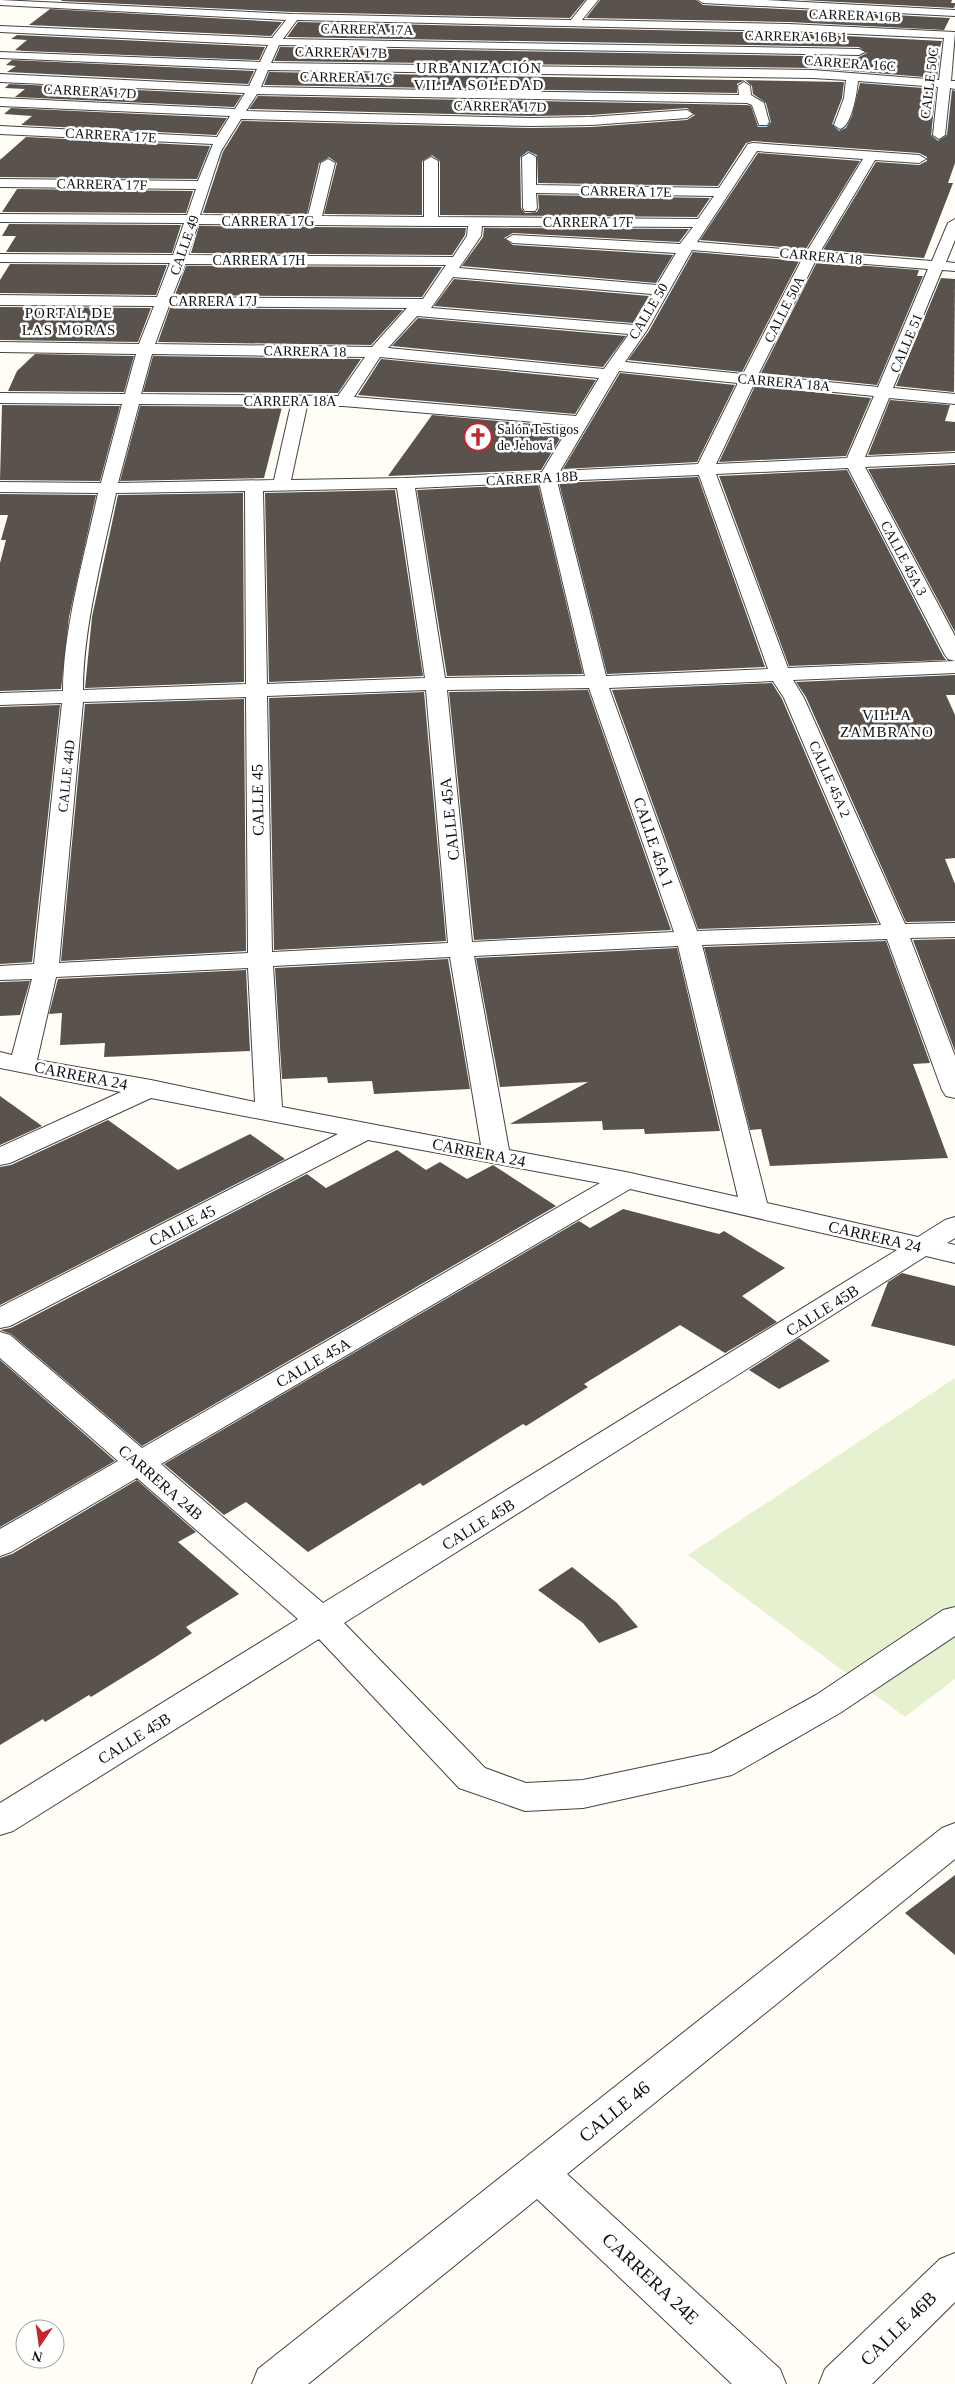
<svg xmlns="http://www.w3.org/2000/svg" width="955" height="2384" viewBox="0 0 955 2384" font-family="'Times New Roman',serif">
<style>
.pitch{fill:#e6f2cf}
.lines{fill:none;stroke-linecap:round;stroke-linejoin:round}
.canal{fill:#b9e0f7;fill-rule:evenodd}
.building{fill:#5a524d}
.minor-casing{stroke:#444;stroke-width:2}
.minor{fill:#fff;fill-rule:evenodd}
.labels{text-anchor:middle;stroke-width:5;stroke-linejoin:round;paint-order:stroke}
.far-street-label{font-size:14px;fill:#111;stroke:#fff}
.far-poi-label{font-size:14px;fill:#111;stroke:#fff;text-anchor:start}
.far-neighbourhood-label{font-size:15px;letter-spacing:1px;fill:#111;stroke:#fff}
.street-label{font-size:16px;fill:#111;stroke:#fff}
.near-street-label{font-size:19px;fill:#111;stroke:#fff}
</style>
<rect width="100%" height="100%" fill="#fffdf5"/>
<polygon class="pitch" points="955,1378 955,1679 905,1717 688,1555"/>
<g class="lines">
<g class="canal">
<polygon points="762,117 910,121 955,136 955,151 907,135 880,133 827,134 762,131 689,144 681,142 677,137 681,132 689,130"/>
<polygon points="570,137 606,141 610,146 606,151 598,153 570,151 502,163 207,161 0,172 0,158 207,147 502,149"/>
</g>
</g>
<g class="building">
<polygon points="62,0 585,0 570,18 293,12 61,1"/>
<polygon points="600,0 696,0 703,5 950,18 944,30 789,22 586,18"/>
<polygon points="801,0 952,0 951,3 955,3 955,5 954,8"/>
<polygon points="50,9 282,22 271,36 29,25"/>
<polygon points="298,22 789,33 942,41 938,53 940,53 937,78 813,68 274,61 280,47 859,57 867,53 859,47 287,37"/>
<polygon points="17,35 265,47 259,60 24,51 15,50 27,40 11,39"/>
<polygon points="12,60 254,71 248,84 7,72 16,66 6,65"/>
<polygon points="269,72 844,82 842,98 832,124 839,131 846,128 852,116 860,83 936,89 931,135 938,141 947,135 952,90 955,91 955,163 948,183 953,183 924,258 823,250 876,162 919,165 927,161 927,157 919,153 753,141 746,143 718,186 538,183 537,155 528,151 520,157 521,208 525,213 537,212 539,208 538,195 710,198 697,217 440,215 440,161 432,155 422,161 422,215 324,214 337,163 329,157 319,163 307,214 203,213 223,152 242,121 531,128 591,127 687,120 695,115 687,108 591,115 531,116 249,109 258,96 747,105 751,106 758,127 767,127 771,122 766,103 753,94 752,86 745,80 737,84 737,93 264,85"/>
<polygon points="9,84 242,95 234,107 15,97 25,89 5,88"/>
<polygon points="11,108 227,118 216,135 21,125 32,116 4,114"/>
<polygon points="26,137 210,146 197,179 0,177 0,160"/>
<polygon points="758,153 860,161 806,249 700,240"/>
<polygon points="17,189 193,191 186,213 2,212"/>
<polygon points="9,224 181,225 172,253 6,252 16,236 2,236"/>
<polygon points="199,226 431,228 466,228 465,235 452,255 191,253"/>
<polygon points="484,228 689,229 679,242 513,233 504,238 513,245 673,255 656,283 462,266 483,237"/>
<polygon points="693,252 799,261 742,372 628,360 649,331"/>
<polygon points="817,262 919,270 917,276 923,276 877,385 761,373"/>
<polygon points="10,264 167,265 156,295 0,293 0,280"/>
<polygon points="186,266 442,267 422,297 175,295"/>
<polygon points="941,278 955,279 954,392 896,386"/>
<polygon points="454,279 649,296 633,323 434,306"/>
<polygon points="0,307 151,308 138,342 0,340"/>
<polygon points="170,308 403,310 371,345 158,342"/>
<polygon points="418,318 626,336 603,367 392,346"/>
<polygon points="35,354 134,356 124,392 8,391 17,371"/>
<polygon points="153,356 361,359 338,393 143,392"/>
<polygon points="381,359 596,380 575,414 358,395"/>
<polygon points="620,373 735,385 697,462 563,469"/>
<polygon points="755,386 871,398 846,456 719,462"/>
<polygon points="890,400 950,405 945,421 955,422 955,451 868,455"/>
<polygon points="2,405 120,406 100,481 0,480"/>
<polygon points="140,406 282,407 264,478 120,481"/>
<polygon points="432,415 567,427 541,470 388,476"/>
<polygon points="955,465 955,632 868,469"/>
<polygon points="847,470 943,656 946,660 789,666 719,476"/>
<polygon points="698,477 765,667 607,674 559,483"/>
<polygon points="538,484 583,674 447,676 417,490"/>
<polygon points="395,490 423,676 269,682 265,493"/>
<polygon points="243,493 244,682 85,688 92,617 118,495"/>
<polygon points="0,494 96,495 69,617 61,689 0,691 0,563 6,540 1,540 8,515 0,515"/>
<polygon points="955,675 955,695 946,695 955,715 955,858 945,859 955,884 955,921 906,922 806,697 796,682"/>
<polygon points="772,683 782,699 878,923 698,929 612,690"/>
<polygon points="588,690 671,930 474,940 449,692"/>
<polygon points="424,692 446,941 274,950 269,698"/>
<polygon points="244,699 246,951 61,961 85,704"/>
<polygon points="60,705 32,962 0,964 0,707"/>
<polygon points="955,939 955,1051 913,940"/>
<polygon points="886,941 930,1063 913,1064 948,1158 770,1166 761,1129 750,1130 704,947"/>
<polygon points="677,948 720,1131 645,1134 644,1129 603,1130 602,1121 510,1124 588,1082 500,1087 476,958"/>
<polygon points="448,959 470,1089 374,1094 372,1081 328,1083 327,1077 282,1079 275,968"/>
<polygon points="246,970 250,1051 104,1057 105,1043 60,1045 62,1013 49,1014 58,979"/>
<polygon points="30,981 20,1015 0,1016 0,982"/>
<polygon points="0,1096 42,1126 0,1145"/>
<polygon points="108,1120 178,1170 250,1134 285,1159 0,1305 0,1167 11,1165"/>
<polygon points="397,1150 426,1170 440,1162 467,1179 493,1165 556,1206 142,1446 11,1334 0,1330 11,1328 307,1174 326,1188"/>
<polygon points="623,1209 719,1234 724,1231 785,1268 742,1296 777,1322 725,1353 680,1325 584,1384 588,1387 526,1426 523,1424 423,1486 420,1483 308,1552 246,1502 224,1515 164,1464 579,1221 590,1228"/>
<polygon points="902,1273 955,1286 955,1346 871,1326 888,1282"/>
<polygon points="799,1338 830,1361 779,1389 749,1370"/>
<polygon points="0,1360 115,1461 0,1527"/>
<polygon points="137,1480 196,1532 178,1542 239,1594 186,1627 192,1633 154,1658 91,1697 89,1695 45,1722 43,1719 0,1745 0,1558 12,1554"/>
<polygon points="572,1567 617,1603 638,1627 599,1643 583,1623 538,1590"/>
<polygon points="955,1875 955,1955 905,1913"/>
</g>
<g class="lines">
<defs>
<g id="minor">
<path d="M0,0L293,14L571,20L587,0H598L582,20L789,24L955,32L951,81H955V89L950,88L945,135L939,139L933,135L938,87L858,81C857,92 852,126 840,129L834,125L844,98L846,80L813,78L268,70L261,87L739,95L738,86L744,82L750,86L751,95L764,103L769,122L767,125H759L752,105L747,103L257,94L246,111L531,118L591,117L687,110L693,114L687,118L591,125L531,126L241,119L221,151L200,215L308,216L321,163L328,159L335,163L322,216L424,217V161L431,157L438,161V217L698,219L714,196L536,193L537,208L535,211H525L523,208L522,157L529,153L536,157V185L719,188L748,144L753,143L919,155L926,159L919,163L875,160L820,252L932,261L948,223L955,219V240L946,262L955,263V271L942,270L893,388L955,394V404L889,398L865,457L955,453V463L865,467L955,636V673L793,680L804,698L905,924L955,923V937L910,938L955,1056V1098L946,1096L942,1090L887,939L702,945L767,1203L918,1237L945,1220L955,1217V1238L947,1243L955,1245V1263L926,1256L344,1623L485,1768L526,1783L583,1780L711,1753L816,1695L943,1610L955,1607V1636L840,1713L732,1775L583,1808L525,1811L459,1788L319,1639L13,1831L0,1835V1803L298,1619L137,1478L11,1552L0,1556V1529L118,1461L0,1358V1332L10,1335L142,1448L600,1183L368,1140L10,1326L0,1328V1307L338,1134L151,1098L10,1163L0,1165V1147L121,1092L0,1068V1052L12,1055L32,979L0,980V966L34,964L62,703L0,705V693L63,691C63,629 85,554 98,493L0,492V482L101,483L122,404L0,403V393L125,394L136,354L0,352V342L139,344L154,306L0,305V295L157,297L170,263L0,262V254L173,255L184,223L0,222V214L187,215L196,189L0,187V179L198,181L213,144L0,134V126L217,137L230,116L0,106V98L235,109L245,93L0,82V74L249,86L257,69L0,58V52L260,62L268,45L0,32V26L272,38L286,20L0,5ZM297,20L789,31L944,38L939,80L813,70L271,63L279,45L859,55L865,52L859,49L283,39ZM757,151L863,159L807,251L697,242ZM198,224L431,226H468L467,236L453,257L188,255ZM482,226L693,227L680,244L513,235L506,239L513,243L676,253L657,285L459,268L481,236ZM692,250L802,259L743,374L625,362L647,330ZM816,260L928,269L878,387L758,375ZM185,264L446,265L423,299L172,297ZM453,277L652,294L634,325L431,308ZM169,306L407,308L372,347L155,344ZM417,316L629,334L604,369L388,348ZM152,354L365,357L338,396L141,394ZM380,357L599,378L576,416L354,397ZM619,371L738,383L698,464L560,471ZM754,384L874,396L847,458L716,464ZM139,404L291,405L274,480L118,483ZM307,406H343L570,425L542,472L405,478L291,480ZM848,468L945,655L948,659L955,661L788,668L716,474ZM699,475L768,669L606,676L557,481ZM539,482L585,676L445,678L415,488ZM397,488L425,678L267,684L263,491ZM245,491L246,684L83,690C83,628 103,554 116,493ZM773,681L784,698L881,925L697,931L609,688ZM589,688L674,932L472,942L447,690ZM426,690L448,943L272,952L267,696ZM246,697L248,953L59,963L83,702ZM678,946L738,1197L626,1172L509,1150L474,956ZM450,957L481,1145L282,1107L273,966ZM248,968L255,1102L151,1080L37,1060L56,977ZM630,1189L897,1250L323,1603L161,1464Z"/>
<polygon points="698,0 766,0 955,10 955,16 703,3"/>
<polygon points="955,1823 955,1859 567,2174 780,2369 786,2384 732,2384 537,2199 308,2384 252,2384 258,2369 942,1828"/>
<polygon points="955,2253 955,2302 872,2384 819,2384 825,2369 940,2259"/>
</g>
</defs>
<use href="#minor" class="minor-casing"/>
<use href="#minor" class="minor"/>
</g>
<defs>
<symbol id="church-ring" viewBox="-11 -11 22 22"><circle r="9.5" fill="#fff" stroke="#c4262e" stroke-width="1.5"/><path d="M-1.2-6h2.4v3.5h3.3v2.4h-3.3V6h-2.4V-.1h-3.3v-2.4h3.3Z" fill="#c4262e"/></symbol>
</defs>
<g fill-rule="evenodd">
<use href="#church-ring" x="462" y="421" width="32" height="32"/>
</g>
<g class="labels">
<g class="far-street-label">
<text transform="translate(855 15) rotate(2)" y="5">CARRERA 16B</text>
<text transform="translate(367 29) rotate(1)" y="5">CARRERA 17A</text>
<text transform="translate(796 36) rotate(1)" y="5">CARRERA 16B 1</text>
<text transform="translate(341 52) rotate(1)" y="5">CARRERA 17B</text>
<text transform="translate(850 63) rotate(4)" y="5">CARRERA 16C</text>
<text transform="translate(346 77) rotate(1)" y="5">CARRERA 17C</text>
<text transform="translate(929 83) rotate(-83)" y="5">CALLE 50C</text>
<text transform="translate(90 91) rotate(3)" y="5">CARRERA 17D</text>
<text transform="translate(500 106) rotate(1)" y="5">CARRERA 17D</text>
<text transform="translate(111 135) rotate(3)" y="5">CARRERA 17E</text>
<text transform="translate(102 184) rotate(1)" y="5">CARRERA 17F</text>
<text transform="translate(626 191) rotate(1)" y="5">CARRERA 17E</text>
<text x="268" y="226">CARRERA 17G</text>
<text x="588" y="227">CARRERA 17F</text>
<text transform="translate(184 245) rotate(-71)" y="5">CALLE 49</text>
<text transform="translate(821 256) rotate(5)" y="5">CARRERA 18</text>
<text x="259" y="265">CARRERA 17H</text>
<text x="213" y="306">CARRERA 17J</text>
<text transform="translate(784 309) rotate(-63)" y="5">CALLE 50A</text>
<text transform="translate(648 311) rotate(-59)" y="5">CALLE 50</text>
<text transform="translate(906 343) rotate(-67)" y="5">CALLE 51</text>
<text transform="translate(305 351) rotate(1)" y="5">CARRERA 18</text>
<text transform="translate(784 382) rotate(5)" y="5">CARRERA 18A</text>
<text x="290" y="406">CARRERA 18A</text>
<text transform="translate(532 478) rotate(-3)" y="5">CARRERA 18B</text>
<text transform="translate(904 558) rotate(62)" y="5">CALLE 45A 3</text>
<text transform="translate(66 776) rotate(-84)" y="5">CALLE 44D</text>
<text transform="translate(830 779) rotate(66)" y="5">CALLE 45A 2</text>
</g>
<g class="far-poi-label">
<text x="497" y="434">Salón Testigos<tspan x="497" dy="16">de Jehová</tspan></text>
</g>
<g class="far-neighbourhood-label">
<text x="479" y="73">URBANIZACIÓN<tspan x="479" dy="17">VILLA SOLEDAD</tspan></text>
<text x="69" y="318">PORTAL DE<tspan x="69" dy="17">LAS MORAS</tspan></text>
<text x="887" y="720">VILLA<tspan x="887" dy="17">ZAMBRANO</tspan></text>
</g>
<g class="street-label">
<text transform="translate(257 800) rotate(-91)" y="6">CALLE 45</text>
<text transform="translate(449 819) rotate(-96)" y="6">CALLE 45A</text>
<text transform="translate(654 842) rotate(71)" y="6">CALLE 45A 1</text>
<text transform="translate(81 1075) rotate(11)" y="6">CARRERA 24</text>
<text transform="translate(479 1152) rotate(11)" y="6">CARRERA 24</text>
<text transform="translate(182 1225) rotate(-27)" y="6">CALLE 45</text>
<text transform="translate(875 1236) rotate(13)" y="6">CARRERA 24</text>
<text transform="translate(822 1310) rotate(-32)" y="6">CALLE 45B</text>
<text transform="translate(313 1362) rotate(-30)" y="6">CALLE 45A</text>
<text transform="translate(161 1482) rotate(41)" y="6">CARRERA 24B</text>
<text transform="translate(478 1524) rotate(-32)" y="6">CALLE 45B</text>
<text transform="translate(134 1738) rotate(-32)" y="6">CALLE 45B</text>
</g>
<g class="near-street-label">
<text transform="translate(614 2111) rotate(-39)" y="7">CALLE 46</text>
<text transform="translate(651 2278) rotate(43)" y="7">CARRERA 24E</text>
<text transform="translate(898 2328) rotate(-44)" y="7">CALLE 46B</text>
</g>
</g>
<g transform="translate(40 2344) rotate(193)"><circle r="24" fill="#ffffff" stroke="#a0a0a0"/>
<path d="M0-4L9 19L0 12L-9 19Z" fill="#c4262e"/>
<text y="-8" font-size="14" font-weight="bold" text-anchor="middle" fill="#111111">N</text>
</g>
</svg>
